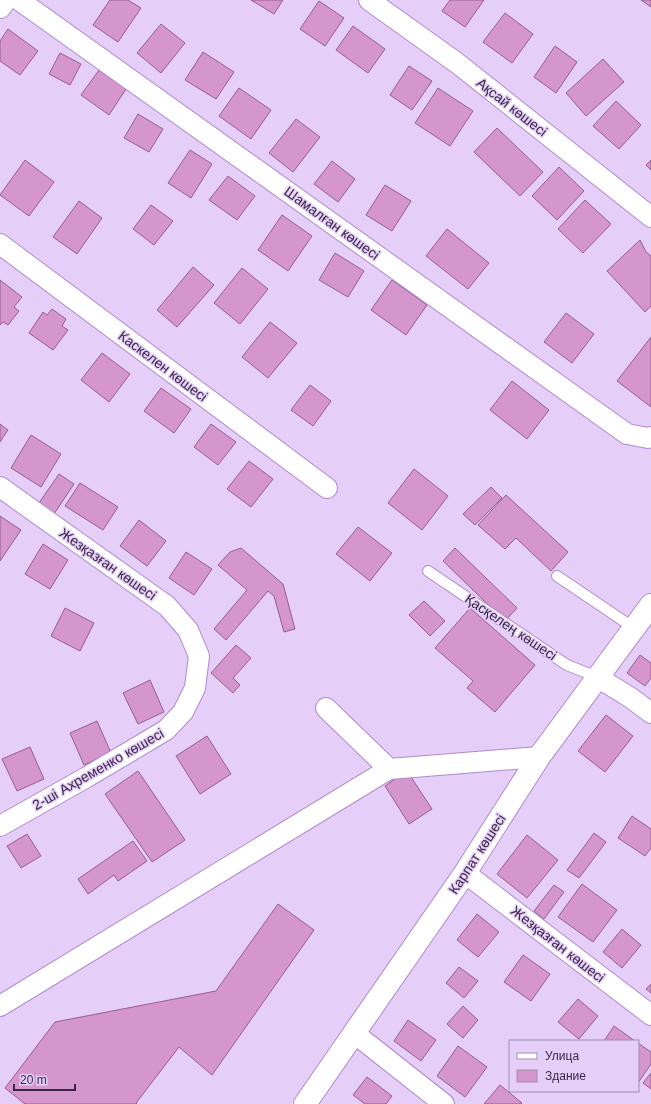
<svg xmlns="http://www.w3.org/2000/svg" width="651" height="1104" viewBox="0 0 651 1104" font-family="Helvetica,sans-serif">
<style>
.building{fill:#d496cd;stroke:#965d91}
.lines{fill:none;stroke-linecap:round;stroke-linejoin:round}
.lane-casing{stroke:#b18acd;stroke-width:12}
.street-casing{stroke:#b18acd;stroke-width:22}
.secondary-casing{stroke:#b18acd;stroke-width:24}
.lane{stroke:#fff;stroke-width:10}
.street{stroke:#fff;stroke-width:20}
.secondary{stroke:#fff;stroke-width:22}
.labels{text-anchor:middle;stroke-width:3;stroke-linejoin:round;paint-order:stroke}
.street-label{font-size:14px;fill:#382844;stroke:#e5cef8}
</style>
<rect width="100%" height="100%" fill="#e5cef8"/>
<g class="building">
<polygon points="110,0 128,0 141,8 118,42 93,25"/>
<polygon points="251,0 283,0 274,14"/>
<polygon points="450,0 484,0 465,27 442,11"/>
<polygon points="641,0 651,0 651,7"/>
<polygon points="319,1 344,18 325,46 300,29"/>
<polygon points="505,13 533,34 512,63 483,42"/>
<polygon points="161,24 185,43 161,73 137,53"/>
<polygon points="353,26 385,49 368,73 336,50"/>
<polygon points="8,29 38,51 20,75 0,61 0,41"/>
<polygon points="555,46 577,62 556,93 534,77"/>
<polygon points="203,52 234,72 216,99 185,80"/>
<polygon points="60,53 81,64 70,85 49,74"/>
<polygon points="603,59 624,82 586,116 566,93"/>
<polygon points="409,66 432,81 412,110 390,95"/>
<polygon points="99,70 126,89 109,115 81,95"/>
<polygon points="239,88 271,110 251,139 219,116"/>
<polygon points="438,88 473,111 450,146 415,123"/>
<polygon points="616,101 641,125 619,149 593,126"/>
<polygon points="138,114 163,129 149,152 124,138"/>
<polygon points="296,119 320,137 293,172 269,153"/>
<polygon points="497,128 543,172 520,196 474,152"/>
<polygon points="190,150 212,164 191,198 168,183"/>
<polygon points="25,160 54,182 29,216 0,195"/>
<polygon points="651,160 651,170 646,165"/>
<polygon points="332,161 355,179 338,202 314,184"/>
<polygon points="559,167 584,191 557,220 532,196"/>
<polygon points="228,176 255,196 237,220 209,200"/>
<polygon points="385,185 411,201 392,231 366,215"/>
<polygon points="585,200 611,224 583,253 558,229"/>
<polygon points="79,201 102,218 77,254 53,237"/>
<polygon points="151,205 173,221 154,245 133,229"/>
<polygon points="282,215 312,236 288,271 258,250"/>
<polygon points="447,229 489,263 468,289 426,256"/>
<polygon points="640,240 646,252 651,256 651,306 645,312 607,271"/>
<polygon points="335,253 364,271 348,297 319,280"/>
<polygon points="193,267 214,285 177,327 157,310"/>
<polygon points="242,268 268,289 240,324 214,303"/>
<polygon points="0,280 22,297 14,307 19,311 8,325 3,322 0,325"/>
<polygon points="392,280 427,305 406,335 371,310"/>
<polygon points="52,309 66,319 62,326 68,330 53,350 29,333 43,312 47,315"/>
<polygon points="566,313 594,334 572,363 544,342"/>
<polygon points="270,322 297,343 268,378 242,357"/>
<polygon points="651,337 651,407 617,381"/>
<polygon points="102,353 130,374 109,402 81,380"/>
<polygon points="512,381 549,410 527,439 490,410"/>
<polygon points="310,385 331,401 313,426 291,410"/>
<polygon points="161,388 191,409 174,433 144,411"/>
<polygon points="0,424 8,430 0,442"/>
<polygon points="211,424 236,442 218,465 194,447"/>
<polygon points="31,435 61,454 41,487 11,468"/>
<polygon points="249,461 273,479 251,507 227,489"/>
<polygon points="414,469 448,496 422,530 388,503"/>
<polygon points="59,474 74,484 54,514 39,503"/>
<polygon points="80,483 118,507 103,530 65,506"/>
<polygon points="491,487 502,498 475,525 463,514"/>
<polygon points="506,495 568,552 551,571 516,538 505,549 478,525"/>
<polygon points="0,516 21,530 0,561"/>
<polygon points="139,520 166,541 147,566 120,546"/>
<polygon points="358,527 392,553 370,581 336,554"/>
<polygon points="43,544 68,560 50,589 25,574"/>
<polygon points="241,548 283,584 295,629 284,632 274,596 268,591 226,640 214,629 247,590 218,565 230,552"/>
<polygon points="455,548 517,608 505,621 443,561"/>
<polygon points="186,552 212,569 194,595 169,578"/>
<polygon points="424,601 445,621 430,636 409,615"/>
<polygon points="65,608 94,623 80,651 51,636"/>
<polygon points="470,608 535,665 495,712 467,688 473,681 435,648"/>
<polygon points="236,645 251,658 233,678 240,685 233,693 211,673"/>
<polygon points="640,655 651,663 651,678 645,686 627,673"/>
<polygon points="150,680 164,712 138,724 123,693"/>
<polygon points="606,715 633,736 605,772 578,751"/>
<polygon points="97,721 111,753 84,765 70,733"/>
<polygon points="207,736 231,774 200,794 176,756"/>
<polygon points="30,747 44,779 17,791 2,759"/>
<polygon points="138,771 185,840 152,862 105,794"/>
<polygon points="407,771 432,809 409,824 385,786"/>
<polygon points="632,816 651,829 651,848 645,856 618,838"/>
<polygon points="594,833 606,842 579,878 567,870"/>
<polygon points="27,834 41,856 21,868 7,846"/>
<polygon points="527,835 558,860 527,898 497,874"/>
<polygon points="133,841 147,861 118,881 114,875 88,894 78,879"/>
<polygon points="582,884 617,910 593,942 558,917"/>
<polygon points="554,885 564,892 544,919 534,911"/>
<polygon points="278,904 314,930 212,1075 179,1047 136,1103 137,1104 25,1104 5,1088 55,1022 216,991"/>
<polygon points="477,914 499,932 478,957 457,940"/>
<polygon points="622,929 641,945 622,968 603,952"/>
<polygon points="523,955 550,974 531,1001 504,982"/>
<polygon points="459,967 478,981 464,998 446,983"/>
<polygon points="651,984 651,993 646,989"/>
<polygon points="578,999 598,1016 579,1039 558,1022"/>
<polygon points="463,1006 478,1020 463,1038 447,1024"/>
<polygon points="408,1020 436,1040 421,1061 394,1041"/>
<polygon points="614,1026 635,1041 604,1041"/>
<polygon points="638,1043 651,1052 651,1064 638,1083"/>
<polygon points="458,1046 487,1067 465,1097 437,1076"/>
<polygon points="651,1073 651,1089 643,1083"/>
<polygon points="367,1077 392,1096 386,1104 365,1104 353,1095"/>
<polygon points="500,1085 522,1103 521,1104 484,1104"/>
</g>
<g class="lines">
<defs>
<g id="lane">
<polyline points="428,571 567,665 597,677"/>
<polyline points="557,576 634,628"/>
</g>
<g id="street">
<polyline points="19,0 627,434 648,438 651,437"/>
<polyline points="369,0 457,63 651,217"/>
<polyline points="0,244 327,488"/>
<polyline points="0,487 167,606 188,630 199,656 195,688 183,712 166,730 87,777 0,826"/>
<polyline points="597,677 631,698 651,713"/>
<polyline points="326,708 389,769 539,757"/>
<polyline points="465,873 651,1015"/>
<polyline points="0,1006 389,769"/>
<polyline points="354,1033 444,1104"/>
</g>
<g id="secondary">
<polyline points="0,7 5,0"/>
<polyline points="305,1104 465,873 539,757 651,605"/>
</g>
</defs>
<use href="#lane" class="lane-casing"/>
<use href="#street" class="street-casing"/>
<use href="#secondary" class="secondary-casing"/>
<use href="#lane" class="lane"/>
<use href="#street" class="street"/>
<use href="#secondary" class="secondary"/>
</g>
<g class="labels">
<g class="street-label">
<text transform="translate(512 107) rotate(38)" y="5">Ақсай көшесі</text>
<text transform="translate(332 223) rotate(36)" y="5">Шамалған көшесі</text>
<text transform="translate(163 366) rotate(37)" y="5">Каскелен көшесі</text>
<text transform="translate(108 564) rotate(35)" y="5">Жезқазған көшесі</text>
<text transform="translate(511 627) rotate(34)" y="5">Қасқелең көшесі</text>
<text transform="translate(98 769) rotate(-30)" y="5">2-ші Ахременко көшесі</text>
<text transform="translate(477 854) rotate(-57)" y="5">Карпат көшесі</text>
<text transform="translate(558 944) rotate(38)" y="5">Жезқазған көшесі</text>
</g>
</g>
<rect x="509" y="1040" width="130" height="52" fill="#e5cef8" stroke="#a08cb0"/>
<rect x="517" y="1053" width="20" height="6" fill="#ffffff" stroke="#a08cb0"/>
<text x="545" y="1060" font-size="12" fill="#382844">Улица</text>
<rect x="517" y="1070" width="20" height="12" fill="#d496cd" stroke="#a08cb0"/>
<text x="545" y="1080" font-size="12" fill="#382844">Здание</text>
<path d="M14 1084v6h61v-6" fill="none" stroke="#382844" stroke-width="2"/>
<text x="20" y="1084" font-size="12" fill="#382844" stroke="#e5cef8" stroke-width="3" paint-order="stroke">20 m</text>
</svg>
